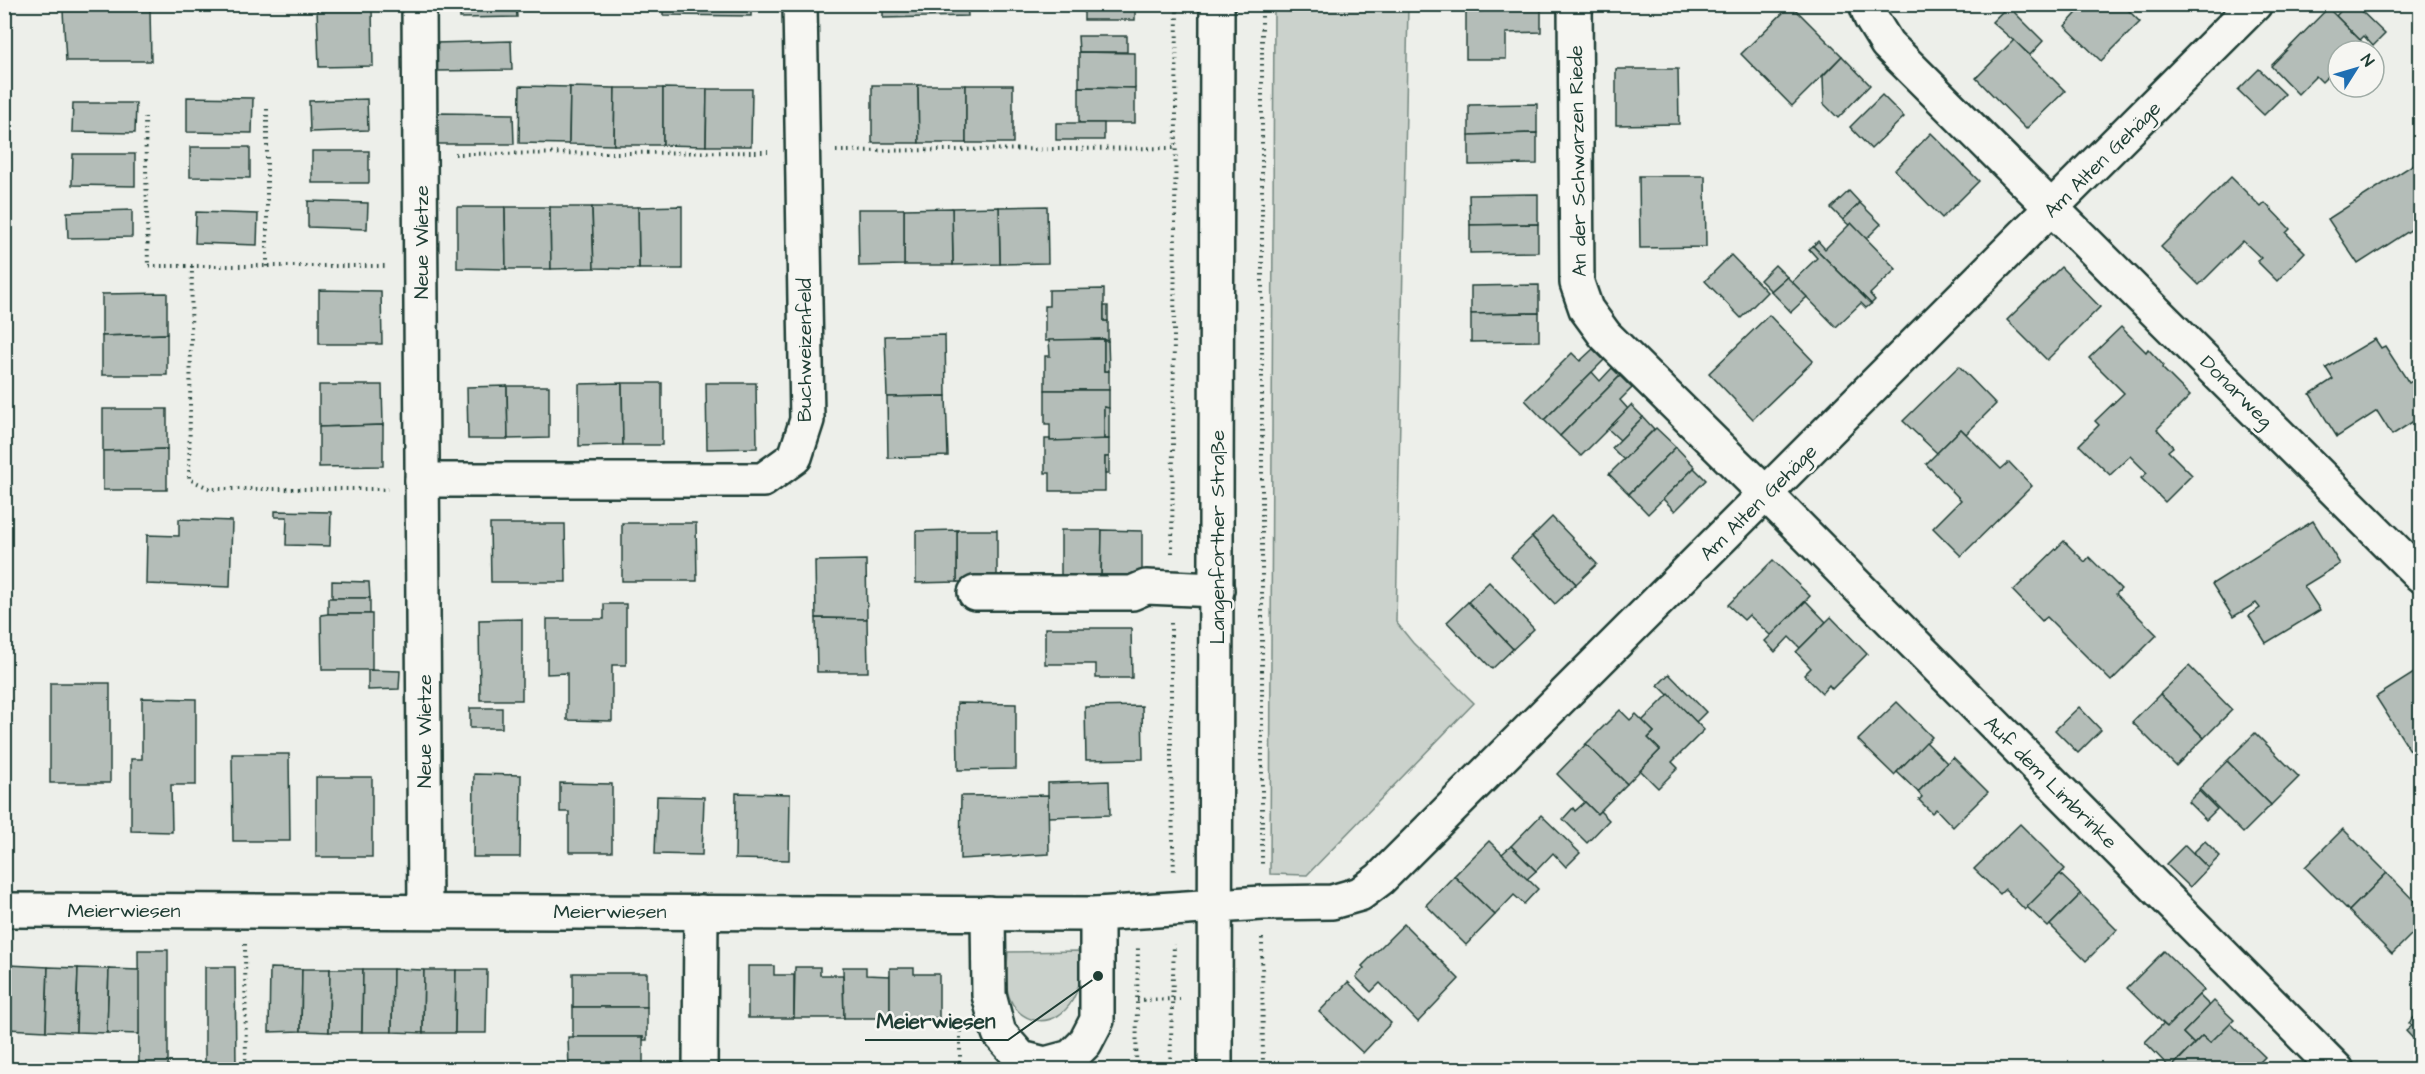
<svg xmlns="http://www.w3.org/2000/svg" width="2425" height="1074" viewBox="0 0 2425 1074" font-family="'Architects Daughter',sans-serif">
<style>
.green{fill:#cbd2cc;stroke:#758880;stroke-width:1.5}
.building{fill:#b4bdb8;stroke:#1f3d34;stroke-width:1.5}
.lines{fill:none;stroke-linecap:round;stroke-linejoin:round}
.minor-casing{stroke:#1f3d34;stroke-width:38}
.major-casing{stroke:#1f3d34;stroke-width:38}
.path{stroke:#1f3d34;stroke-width:4;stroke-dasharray:1.5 4.5;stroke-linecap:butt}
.minor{stroke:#f6f6f2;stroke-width:33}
.major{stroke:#f6f6f2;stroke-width:33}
.labels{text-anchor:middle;stroke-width:5;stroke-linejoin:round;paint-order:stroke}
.street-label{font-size:20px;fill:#1f3d34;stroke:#f6f6f2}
.leader{fill:none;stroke:#1f3d34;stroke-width:2}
.callout-dot{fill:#1f3d34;stroke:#f6f6f2;stroke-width:2}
.callout-label{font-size:21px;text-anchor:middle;font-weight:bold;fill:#1f3d34;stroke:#f6f6f2;stroke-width:5;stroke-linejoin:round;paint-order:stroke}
</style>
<rect width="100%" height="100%" fill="#edefea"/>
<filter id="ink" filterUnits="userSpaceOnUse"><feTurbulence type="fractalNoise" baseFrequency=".0167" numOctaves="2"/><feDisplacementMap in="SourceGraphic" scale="12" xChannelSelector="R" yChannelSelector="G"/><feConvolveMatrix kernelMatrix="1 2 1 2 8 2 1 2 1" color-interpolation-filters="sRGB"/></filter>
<g filter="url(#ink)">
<g class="green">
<polygon points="1274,5 1408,5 1396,622 1413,643 1474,703 1307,875 1270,874"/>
<path d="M1082,951C1083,968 1082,985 1072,1001C1057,1027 1023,1028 1010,999C1004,985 1007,968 1008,952Z"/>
</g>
<g class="building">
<polygon points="460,4 516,4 517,17 460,18"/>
<polygon points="663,4 751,4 751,16 663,15"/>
<polygon points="883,4 967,4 968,16 883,18"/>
<rect x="1084" y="4" width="51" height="16"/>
<polygon points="1465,4 1541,4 1541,9 1466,12"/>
<polygon points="2085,4 2122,4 2140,22 2101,61 2065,26"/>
<polygon points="2347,4 2354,4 2385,34 2373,46 2364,36 2360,40 2336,16"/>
<polygon points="2409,4 2420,4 2420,16"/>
<polygon points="1791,5 1842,56 1792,106 1741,54"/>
<polygon points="2008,6 2043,41 2030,55 1992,22"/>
<polygon points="372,7 373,66 319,67 317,8"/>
<polygon points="2328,8 2371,51 2338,51 2338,70 2336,68 2322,82 2316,76 2298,94 2271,66"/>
<polygon points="1541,9 1541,32 1506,33 1506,59 1466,59 1466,12"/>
<polygon points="150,10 151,61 66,61 63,11"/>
<polygon points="1078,36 1127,36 1127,52 1079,52"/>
<polygon points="2014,40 2065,91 2026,129 1976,78"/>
<polygon points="511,41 512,70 435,71 435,43"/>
<polygon points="1079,52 1135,53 1135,88 1079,87"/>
<polygon points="1842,56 1870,85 1838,118 1824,104 1823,76"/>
<polygon points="1616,69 1678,69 1679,124 1616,125"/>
<polygon points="2259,69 2285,94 2264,115 2238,90"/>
<polygon points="872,85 918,85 919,143 872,143"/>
<polygon points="918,85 966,85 966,143 919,143"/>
<rect x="966" y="85" width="47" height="58"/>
<polygon points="520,86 570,87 569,144 519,143"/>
<polygon points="570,87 615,88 614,145 569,144"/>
<polygon points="1079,87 1135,88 1135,123 1079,123"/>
<polygon points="615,88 663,88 663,145 614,145"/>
<polygon points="663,88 707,89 706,146 663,145"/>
<polygon points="707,89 752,89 751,146 706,146"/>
<polygon points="1882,95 1904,117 1871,149 1850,127"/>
<polygon points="187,97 253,98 252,133 187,132"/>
<polygon points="367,99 368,130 310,132 309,101"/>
<polygon points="73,103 136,103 135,133 72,132"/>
<polygon points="1537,104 1537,133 1469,135 1469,105"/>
<polygon points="437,113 513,114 514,144 437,144"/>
<rect x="1056" y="123" width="48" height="17"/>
<polygon points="1537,133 1537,164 1469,165 1469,135"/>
<polygon points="1931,133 1979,181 1942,218 1895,170"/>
<polygon points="190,147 250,147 250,178 190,177"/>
<rect x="312" y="151" width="57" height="32"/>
<polygon points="73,154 135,154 135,186 72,185"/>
<polygon points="2417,162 2420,167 2420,243 2412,229 2358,264 2328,219"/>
<polygon points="1639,176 1705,176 1706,247 1640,248"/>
<polygon points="2231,177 2261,207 2265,203 2290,229 2286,233 2305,252 2277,281 2257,261 2261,258 2243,241 2199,285 2161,247"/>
<polygon points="1849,191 1860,203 1843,220 1831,208"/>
<polygon points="1538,194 1538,224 1470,225 1469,195"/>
<polygon points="308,201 368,203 367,229 308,227"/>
<polygon points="1860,203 1881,224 1866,239 1851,223 1849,225 1843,220"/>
<polygon points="682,206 682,269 639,269 638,207"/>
<polygon points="1047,206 1048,263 1000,264 999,207"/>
<polygon points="457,207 505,207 506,269 457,268"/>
<polygon points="505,207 550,207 551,269 506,269"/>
<polygon points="550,207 592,207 594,268 551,269"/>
<polygon points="592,207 638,207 639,269 594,268"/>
<polygon points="999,207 1000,264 953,265 952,208"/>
<polygon points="952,208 953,265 904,265 904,209"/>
<polygon points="858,209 904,209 904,265 859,266"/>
<polygon points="132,210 132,237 68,238 67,212"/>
<polygon points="196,212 258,214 257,245 195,243"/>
<polygon points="1851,223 1896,269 1870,294 1875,300 1871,304 1813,246 1818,241 1825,249"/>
<polygon points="1538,224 1538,252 1470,253 1470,225"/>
<polygon points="1813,246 1871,304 1866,308 1861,303 1836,327 1792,282 1817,258 1809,249"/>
<polygon points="1731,255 1767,292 1741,318 1705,281"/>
<polygon points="1775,265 1787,277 1771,291 1760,280"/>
<polygon points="2061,267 2100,307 2047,360 2007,320"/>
<polygon points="1787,277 1807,297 1791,312 1771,291"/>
<polygon points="1539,285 1539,313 1471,314 1471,286"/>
<polygon points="1104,289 1104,321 1108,321 1108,341 1104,339 1045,341 1045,306 1049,306 1049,290"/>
<polygon points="319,290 381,291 382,344 319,344"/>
<polygon points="167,293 167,334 102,336 102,294"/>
<rect x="1104" y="306" width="4" height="15"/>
<polygon points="1539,313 1539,341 1471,342 1471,314"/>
<polygon points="1769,315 1813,361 1753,419 1709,373"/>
<polygon points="2121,327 2146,352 2148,349 2163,365 2162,368 2190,396 2157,429 2173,447 2168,451 2192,475 2165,502 2141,478 2147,473 2130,456 2110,475 2079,445 2099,425 2095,421 2124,393 2089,358"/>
<polygon points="167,334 167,375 102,375 102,336"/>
<polygon points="945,335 946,396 887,397 885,336"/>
<polygon points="1104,339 1104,371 1109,371 1109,390 1045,390 1045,356 1050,356 1049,340"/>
<polygon points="2375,339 2381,348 2385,346 2409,383 2415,379 2420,388 2420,417 2392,435 2377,411 2337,437 2310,394 2333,379 2326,368"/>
<polygon points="1104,341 1108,341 1109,371 1104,371"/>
<polygon points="1593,349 1604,360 1544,420 1525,400 1572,353 1580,361"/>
<polygon points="1959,366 1996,404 1966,434 1961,429 1937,453 1903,421"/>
<polygon points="1612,368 1620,376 1560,436 1544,420 1592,372 1600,381"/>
<polygon points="1620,376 1632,388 1620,400 1628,409 1581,456 1560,436"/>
<polygon points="622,383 623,445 579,446 579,384"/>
<polygon points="622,383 662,383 662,445 623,445"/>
<polygon points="706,383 756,383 757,448 707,449"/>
<polygon points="319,385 382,385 383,425 319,427"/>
<polygon points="507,386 508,439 468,439 467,387"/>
<polygon points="507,386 549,386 549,438 508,439"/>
<polygon points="1045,390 1109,390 1109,408 1104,407 1104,440 1050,441 1050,424 1045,424"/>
<polygon points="946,396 948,456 888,458 887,397"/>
<polygon points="1631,405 1643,417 1620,440 1608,429"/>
<polygon points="1104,407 1109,408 1109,439 1104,439"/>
<polygon points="103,409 167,409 167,449 103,451"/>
<polygon points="1643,417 1654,429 1624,460 1612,448"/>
<polygon points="383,425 383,466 319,467 319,427"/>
<polygon points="1656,428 1676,447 1629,494 1609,474"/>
<polygon points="1961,429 2001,469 2009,462 2032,486 1961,556 1933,528 1961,500 1926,464"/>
<polygon points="1045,439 1050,439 1050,441 1109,439 1109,457 1105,457 1105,491 1050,491 1050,473 1045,473"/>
<polygon points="1676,447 1695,467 1648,514 1629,494"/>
<polygon points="167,449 167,490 103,490 103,451"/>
<rect x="1105" y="457" width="4" height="17"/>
<polygon points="1694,468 1706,480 1675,511 1663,499"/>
<polygon points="275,511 331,512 330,546 286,545 287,517 275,517"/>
<polygon points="1552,517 1597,564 1576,584 1532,537"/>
<polygon points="179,519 232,521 230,587 146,584 147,535 179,536"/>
<polygon points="2313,521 2340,564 2304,586 2320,610 2266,643 2249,616 2260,608 2256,603 2233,617 2212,584"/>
<polygon points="622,523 696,523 697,581 622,581"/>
<polygon points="490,524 565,524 566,582 491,582"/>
<rect x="957" y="530" width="40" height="52"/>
<polygon points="957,530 957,582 916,583 916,531"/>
<polygon points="1061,530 1102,530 1101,583 1061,582"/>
<polygon points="1102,530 1142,531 1142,583 1101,583"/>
<polygon points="1532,537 1576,584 1555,604 1511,557"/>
<polygon points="2064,541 2085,562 2089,557 2121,589 2116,594 2157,635 2111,681 2047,617 2042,621 2013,591"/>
<polygon points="866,560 867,619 816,618 815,561"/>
<polygon points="1773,560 1810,596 1771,636 1749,615 1744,620 1728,605"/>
<polygon points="332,581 369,582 370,598 332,598"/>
<polygon points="1489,582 1534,629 1513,649 1468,602"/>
<rect x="328" y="598" width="42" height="16"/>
<polygon points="1806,601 1826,622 1800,648 1789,637 1775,652 1765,641"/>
<polygon points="1468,602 1513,649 1492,669 1447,622"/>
<polygon points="604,604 626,604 626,665 612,665 612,721 567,720 567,673 547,674 547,619 604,619"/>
<polygon points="328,614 372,614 372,670 322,670 321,615"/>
<polygon points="1831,617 1867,654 1832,689 1829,685 1822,693 1804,675 1811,668 1796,652"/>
<polygon points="816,618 867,619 868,672 817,672"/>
<polygon points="522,619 522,700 480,700 479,620"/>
<polygon points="1045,628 1131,628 1132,678 1096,678 1096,664 1045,664"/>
<polygon points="2189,666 2232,710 2204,738 2160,694"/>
<polygon points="2420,669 2420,766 2376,697"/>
<polygon points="368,670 400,671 399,689 368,690"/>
<polygon points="1669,674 1706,712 1696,722 1658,685"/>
<rect x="50" y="683" width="60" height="100"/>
<polygon points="1669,694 1704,730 1672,762 1678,768 1658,788 1640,770 1660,750 1648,738 1654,732 1642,721"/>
<polygon points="2160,694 2204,738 2176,766 2132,722"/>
<polygon points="142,698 196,699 196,785 171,785 172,832 131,831 131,759 142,759"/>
<polygon points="1897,702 1932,737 1894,775 1858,740"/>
<polygon points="957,703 1016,704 1016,769 958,770"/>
<polygon points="1142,706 1143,759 1086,760 1085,707"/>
<polygon points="2079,707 2101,730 2078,753 2055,730"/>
<rect x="470" y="708" width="32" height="20"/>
<polygon points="1620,710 1630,720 1636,714 1654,732 1648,738 1660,750 1627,784 1586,744"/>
<polygon points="2255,733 2299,777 2271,805 2227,761"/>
<polygon points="1926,742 1947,763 1918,792 1897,772"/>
<polygon points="1586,744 1627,784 1597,814 1557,774"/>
<polygon points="232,754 289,754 290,841 233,841"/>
<polygon points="1953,757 1988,792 1953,827 1936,809 1932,813 1919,800 1922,797 1918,792"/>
<polygon points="2227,761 2271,805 2243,833 2199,789"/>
<polygon points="474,774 521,775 520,857 473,857"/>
<rect x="316" y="777" width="56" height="80"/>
<polygon points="1109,781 1110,815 1048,817 1048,783"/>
<polygon points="560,783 612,784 612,852 569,852 569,812 560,812"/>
<polygon points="2199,791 2217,809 2206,820 2188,802"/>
<polygon points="736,793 790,794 789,860 735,859"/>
<polygon points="1048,795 1049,854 960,859 961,796"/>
<polygon points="657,796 704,797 702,855 655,854"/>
<polygon points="1585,802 1597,814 1600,811 1609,820 1587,843 1563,819 1573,808 1575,811"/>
<polygon points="1541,815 1580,853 1566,867 1553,853 1536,871 1511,846"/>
<polygon points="2020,824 2065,869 2025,910 2005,889 2000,894 1974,869"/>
<polygon points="2343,829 2387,873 2349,911 2305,867"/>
<polygon points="1489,841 1538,889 1524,904 1514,895 1495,915 1454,876"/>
<polygon points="2205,841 2220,856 2208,868 2193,853"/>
<polygon points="2185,845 2208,868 2190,887 2166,864"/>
<polygon points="1511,846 1536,871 1527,879 1502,854"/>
<polygon points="2387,873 2420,907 2420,926 2392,954 2349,911"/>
<polygon points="2060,874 2081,894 2048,927 2027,907"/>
<polygon points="1454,876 1495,915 1466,945 1426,905"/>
<polygon points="2081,894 2117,930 2086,961 2050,925"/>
<polygon points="1404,924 1459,979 1418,1022 1380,983 1371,992 1356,977 1364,968 1362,966"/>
<polygon points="138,950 168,950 168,1070 139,1070"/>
<polygon points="2164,951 2204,990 2167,1027 2127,988"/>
<polygon points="4,965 9,965 7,1029 4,1029"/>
<polygon points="9,965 48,967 46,1031 7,1029"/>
<polygon points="748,966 774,966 774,975 794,975 794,1018 748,1018"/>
<polygon points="48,967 78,968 76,1032 46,1031"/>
<polygon points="205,967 235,967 236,1070 205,1070"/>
<polygon points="795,967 820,967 820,975 843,975 844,1018 794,1018"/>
<polygon points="843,967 866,967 866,975 890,976 890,1018 844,1018"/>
<polygon points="78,968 109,969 107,1033 76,1032"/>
<polygon points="270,968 302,969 301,1031 269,1032"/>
<polygon points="890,968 914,968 914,974 939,974 939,1018 890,1018"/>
<polygon points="109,969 139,970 139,1034 107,1033"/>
<polygon points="302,969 330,969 329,1032 301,1031"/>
<polygon points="330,969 363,969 362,1032 329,1032"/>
<polygon points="363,969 393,969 392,1032 362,1032"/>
<polygon points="393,969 424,970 423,1033 392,1032"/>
<polygon points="424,970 456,970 455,1033 423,1033"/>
<polygon points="456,970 487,970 486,1033 455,1033"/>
<rect x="573" y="973" width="74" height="34"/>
<polygon points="1348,982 1391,1023 1363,1053 1319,1012"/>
<polygon points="2199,995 2210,1006 2183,1033 2194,1044 2170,1068 2145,1042 2163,1024 2167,1027"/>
<polygon points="2214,1001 2234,1020 2210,1043 2202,1036 2194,1044 2183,1033"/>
<polygon points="573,1007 647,1007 647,1040 643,1040 643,1037 573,1037"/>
<polygon points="2420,1011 2420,1046 2406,1031 2412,1026 2409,1023"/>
<polygon points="2230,1023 2265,1057 2252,1070 2169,1070 2202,1036 2210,1043"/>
<polygon points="568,1037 643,1037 643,1069 569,1069"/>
<polygon points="569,1069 643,1069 643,1070"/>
</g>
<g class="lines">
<defs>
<g id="minor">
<polyline points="419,4 425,910"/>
<polyline points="1575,4 1577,283 1586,309 1605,335 1766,494 2337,1070"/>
<polyline points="1866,4 1871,18 1887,44 2420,575"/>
<polyline points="422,480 763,480 795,457 807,420 800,4"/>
<polyline points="975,593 1132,593 1146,587 1217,590"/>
<polyline points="4,910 1097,914 1262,903 1332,902 1360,894 1380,879 2255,4"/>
<polyline points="988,913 989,995 999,1033 1021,1058 1045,1064 1071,1057 1085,1043 1097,1020 1097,914"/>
<polyline points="700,1070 701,912"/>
</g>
<polyline id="major" points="1215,1070 1217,4"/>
</defs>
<use href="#minor" class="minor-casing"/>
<use href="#major" class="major-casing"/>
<g class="path">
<polyline points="1262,4 1262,868"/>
<polyline points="267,109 267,267"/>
<polyline points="145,117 148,266 387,266"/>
<polyline points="836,151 1175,148"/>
<polyline points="455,154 768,152"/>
<polyline points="192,266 189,479 211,489 388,489"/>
<polyline points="1172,553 1177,4"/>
<polyline points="1171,623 1171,769 1174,874"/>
<polyline points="1262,938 1263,1070"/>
<polyline points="245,944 246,1070"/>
<polyline points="1137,1000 1180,999"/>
<polyline points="960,1031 960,1070"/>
<polyline points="1136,1070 1138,946"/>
<polyline points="1170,1070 1174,944"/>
</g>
<use href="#minor" class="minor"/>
<use href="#major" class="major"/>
</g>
</g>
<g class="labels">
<g class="street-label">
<text transform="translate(2102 159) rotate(-45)" y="7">Am Alten Gehäge</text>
<text transform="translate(1577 161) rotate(-91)" y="7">An der Schwarzen Riede</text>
<text transform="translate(421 242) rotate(-90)" y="7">Neue Wietze</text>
<text transform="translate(804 350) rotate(-90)" y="7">Buchweizenfeld</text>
<text transform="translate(2237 391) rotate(45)" y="7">Donarweg</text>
<text transform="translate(1758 502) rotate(-45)" y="7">Am Alten Gehäge</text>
<text transform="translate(1217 537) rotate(-90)" y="7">Langenforther Straße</text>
<text transform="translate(424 731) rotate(-90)" y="7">Neue Wietze</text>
<text transform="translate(2051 782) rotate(45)" y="7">Auf dem Limbrinke</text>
<text x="124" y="917">Meierwiesen</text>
<text x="610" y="918">Meierwiesen</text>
</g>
</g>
<path class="leader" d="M1098 976L1008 1040H865"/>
<circle class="callout-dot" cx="1098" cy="976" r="6"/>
<g class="callout-label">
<text x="936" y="1028">Meierwiesen</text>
</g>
<rect width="2425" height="1074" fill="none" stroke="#f6f6f2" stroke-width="24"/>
<rect x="12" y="12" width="2401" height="1050" fill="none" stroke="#1f3d34" stroke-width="2" filter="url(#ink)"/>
<g transform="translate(2356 69) rotate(53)"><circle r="28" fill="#f6f6f2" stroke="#a0aca6" stroke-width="1.5"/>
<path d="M0-4.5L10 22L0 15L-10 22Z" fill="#1f6fb2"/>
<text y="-9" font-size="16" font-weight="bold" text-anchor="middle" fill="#1f3d34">N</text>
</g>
</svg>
